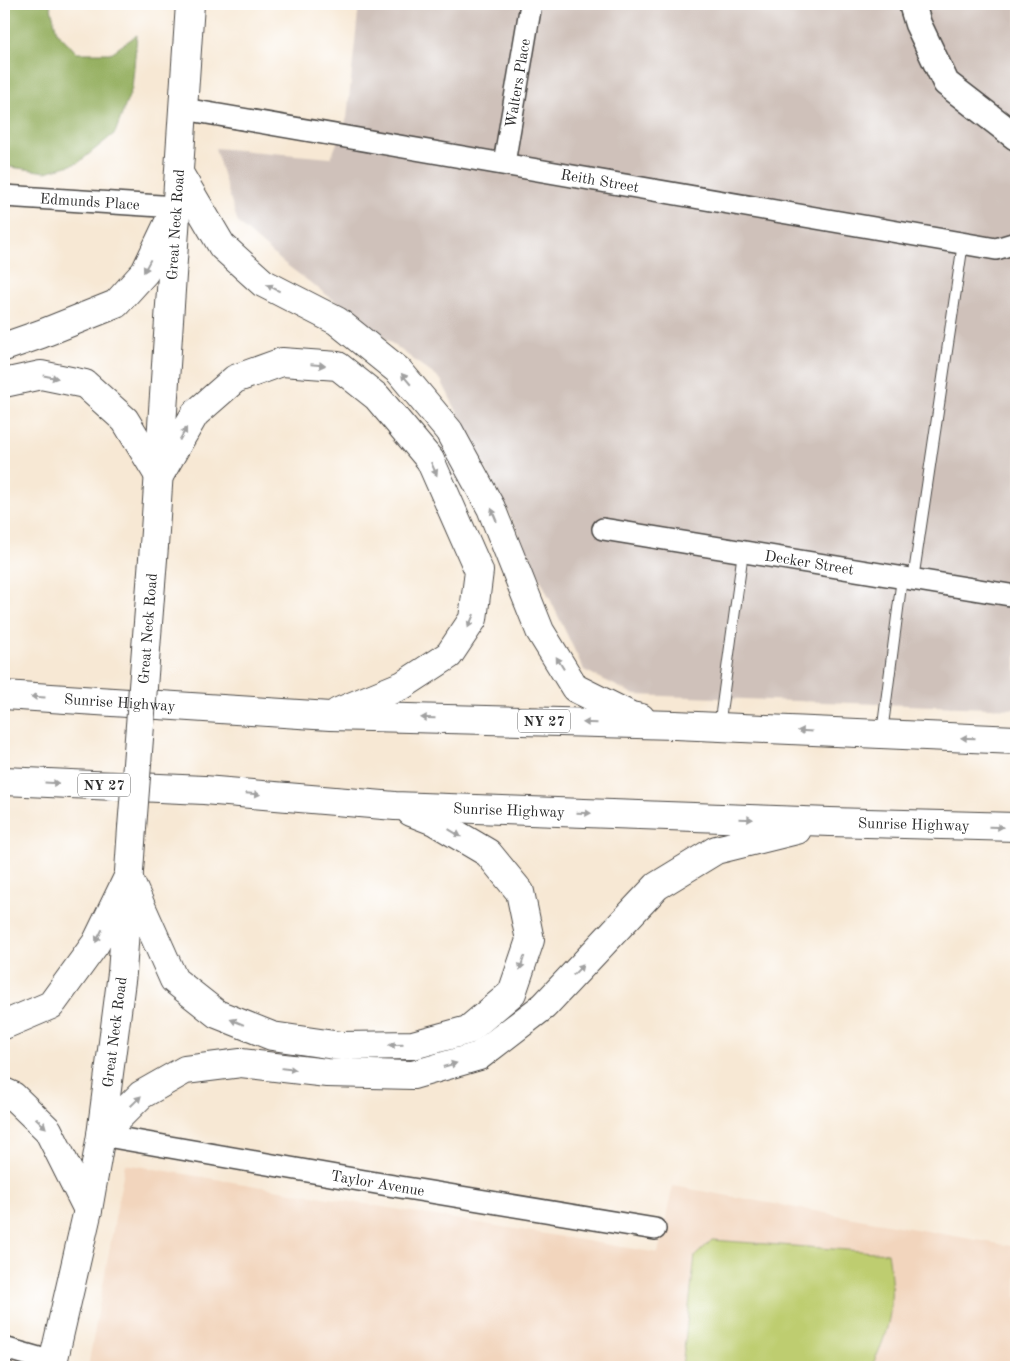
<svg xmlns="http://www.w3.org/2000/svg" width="1020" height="1371" viewBox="0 0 1020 1371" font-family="'Old Standard TT',serif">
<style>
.built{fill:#f2d5bd}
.industrial{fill:#cfc1ba}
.green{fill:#becd6f;stroke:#747c4d}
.forest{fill:#96b062;stroke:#606e46}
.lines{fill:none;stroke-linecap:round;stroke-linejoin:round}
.service-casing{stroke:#4a4744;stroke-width:12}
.minor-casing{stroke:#4a4744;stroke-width:24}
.tertiary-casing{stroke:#4a4744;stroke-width:29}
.secondary-casing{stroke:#4a4744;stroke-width:30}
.trunk-casing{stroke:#4a4744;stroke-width:30}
.service{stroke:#fff;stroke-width:10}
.minor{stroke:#fff;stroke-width:21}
.tertiary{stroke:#fff;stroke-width:26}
.secondary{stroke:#fff;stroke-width:28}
.trunk{stroke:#fff;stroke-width:28}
.secondary-bridge-casing{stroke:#4a4744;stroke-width:30;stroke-linecap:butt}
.secondary-bridge{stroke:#fff;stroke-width:28}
.oneway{fill:#a0a0a0}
.labels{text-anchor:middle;stroke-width:4;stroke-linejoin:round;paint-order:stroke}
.shield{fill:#fff;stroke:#6b6b6b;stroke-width:1}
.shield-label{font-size:14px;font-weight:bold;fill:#2b2b2b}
.street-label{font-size:15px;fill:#2b2b2b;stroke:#fff}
</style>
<rect width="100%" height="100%" fill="#fff"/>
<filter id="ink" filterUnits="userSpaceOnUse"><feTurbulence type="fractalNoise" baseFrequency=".02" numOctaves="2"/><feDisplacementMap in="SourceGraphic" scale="10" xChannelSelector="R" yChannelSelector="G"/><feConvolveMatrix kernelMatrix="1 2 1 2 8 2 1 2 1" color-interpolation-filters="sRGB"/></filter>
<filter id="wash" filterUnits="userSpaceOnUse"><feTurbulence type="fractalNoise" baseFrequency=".0096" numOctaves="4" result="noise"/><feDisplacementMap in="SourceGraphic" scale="20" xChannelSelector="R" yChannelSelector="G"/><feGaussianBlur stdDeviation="1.12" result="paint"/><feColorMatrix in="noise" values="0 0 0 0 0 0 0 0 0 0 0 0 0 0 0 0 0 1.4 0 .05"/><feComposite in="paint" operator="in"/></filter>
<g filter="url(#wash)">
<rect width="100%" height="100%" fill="#f7e8d4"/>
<polygon class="built" points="125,1164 658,1253 673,1186 1016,1247 1016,1367 88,1367"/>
<polygon class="industrial" points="359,4 1016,4 1016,709 635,695 584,670 513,522 441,380 284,263 238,223 215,148 331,158 347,118"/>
<path class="green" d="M712,1240L888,1253C895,1296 892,1329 871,1367H682L695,1256Z"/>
<polygon class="forest" points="4,4 50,4 57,32 77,53 111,53 137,35 132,88 115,133 78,163 46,172 4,166"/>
</g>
<g filter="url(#ink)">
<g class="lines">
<defs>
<g id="service">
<polyline points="913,580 963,243"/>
<polyline points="719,727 743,552"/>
<polyline points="882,733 902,578"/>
</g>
<g id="minor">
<path id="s1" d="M184,109L996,249L1016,243"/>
<path id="s2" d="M504,163L531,4"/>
<path id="s3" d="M4,196L176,207"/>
<path id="s4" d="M603,529L1016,596"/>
<path id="s5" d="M101,1135L382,1184L655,1229"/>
<polyline points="4,1348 53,1362"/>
</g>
<polyline id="tertiary" points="912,4 918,24 946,83 1016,137"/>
<g id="secondary">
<path id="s6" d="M154,546L190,4"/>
<path id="s7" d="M52,1367L88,1210L101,1135L122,973L132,828"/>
</g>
<g id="trunk">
<polyline points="179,173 222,246 263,283 337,321 399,371 449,431 491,508 540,631 575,688 631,716 641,718"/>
<polyline points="4,347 41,334 116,304 145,272 176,207"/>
<polyline points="4,383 41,375 85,384 125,420 159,476 195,414 235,379 282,362 338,366 377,397 430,460 479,571 473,619 449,655 403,685 338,712"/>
<path id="s8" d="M4,695L330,716L675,725L1016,740"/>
<path id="s9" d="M4,781L204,790L395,806L830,822L1016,827"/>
<polyline points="128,877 174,980 217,1014 272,1036 341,1046 413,1045 468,1030 512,993 530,940 520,892 488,853 434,821 411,812"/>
<polyline points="4,1025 51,1005 96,943 128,877"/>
<polyline points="4,1092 13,1096 48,1130 88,1210"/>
<polyline points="101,1135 141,1095 185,1070 241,1063 327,1073 413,1075 479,1056 544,1006 657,886 716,850 797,830"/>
</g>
</defs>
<use href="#service" class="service-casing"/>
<use href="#minor" class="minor-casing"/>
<use href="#tertiary" class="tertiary-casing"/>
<use href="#secondary" class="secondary-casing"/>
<use href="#trunk" class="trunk-casing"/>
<use href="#service" class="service"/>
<use href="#minor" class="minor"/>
<use href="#tertiary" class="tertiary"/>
<use href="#secondary" class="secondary"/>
<use href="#trunk" class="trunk"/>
<defs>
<g id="secondary-bridge">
<path id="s10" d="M132,828L154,546"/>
</g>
</defs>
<use href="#secondary-bridge" class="secondary-bridge-casing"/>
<use href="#secondary-bridge" class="secondary-bridge"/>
</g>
<defs><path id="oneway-solid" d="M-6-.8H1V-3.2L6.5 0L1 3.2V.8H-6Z" transform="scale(1.25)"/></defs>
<g class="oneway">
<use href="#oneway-solid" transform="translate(147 266) rotate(118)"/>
<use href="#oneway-solid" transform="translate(273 288) rotate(-153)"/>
<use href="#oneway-solid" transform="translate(318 365) rotate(5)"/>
<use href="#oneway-solid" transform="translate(51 377) rotate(11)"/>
<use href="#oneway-solid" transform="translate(406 379) rotate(-130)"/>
<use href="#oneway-solid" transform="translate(183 434) rotate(-60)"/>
<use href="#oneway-solid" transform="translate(434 469) rotate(66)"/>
<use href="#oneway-solid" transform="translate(494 515) rotate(-112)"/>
<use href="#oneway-solid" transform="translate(471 621) rotate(114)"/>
<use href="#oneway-solid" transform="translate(560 663) rotate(-122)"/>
<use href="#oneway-solid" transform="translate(38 697) rotate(-176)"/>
<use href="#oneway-solid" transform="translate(428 718) rotate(-179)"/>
<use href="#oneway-solid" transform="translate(590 723) rotate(-179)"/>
<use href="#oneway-solid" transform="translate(805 731) rotate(-177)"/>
<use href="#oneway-solid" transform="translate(968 738) rotate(-178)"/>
<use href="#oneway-solid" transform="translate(52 783) rotate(3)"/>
<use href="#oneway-solid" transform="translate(253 794) rotate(5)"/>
<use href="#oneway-solid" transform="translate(584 813) rotate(2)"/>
<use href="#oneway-solid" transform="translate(746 819) rotate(2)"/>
<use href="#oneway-solid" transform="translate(996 827) rotate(2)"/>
<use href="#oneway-solid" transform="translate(455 833) rotate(31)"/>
<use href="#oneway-solid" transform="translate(99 936) rotate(117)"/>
<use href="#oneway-solid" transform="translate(522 963) rotate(108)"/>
<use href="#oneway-solid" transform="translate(578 970) rotate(-46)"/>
<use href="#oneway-solid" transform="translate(237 1022) rotate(-158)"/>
<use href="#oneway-solid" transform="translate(396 1045) rotate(179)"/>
<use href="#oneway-solid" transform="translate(450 1065) rotate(-16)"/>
<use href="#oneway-solid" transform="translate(289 1069) rotate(6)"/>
<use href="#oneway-solid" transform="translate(136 1101) rotate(-44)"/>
<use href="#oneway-solid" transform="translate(41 1123) rotate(44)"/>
</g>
</g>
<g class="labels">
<g class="shield">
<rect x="518" y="709.5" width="52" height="23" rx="4"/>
<rect x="78" y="773.5" width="52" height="23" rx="4"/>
</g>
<g class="shield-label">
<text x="544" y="726">NY 27</text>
<text x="104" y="790">NY 27</text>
</g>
<g class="street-label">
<text dy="5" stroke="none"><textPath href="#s2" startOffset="81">Walters Place</textPath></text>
<text dy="5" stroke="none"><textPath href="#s1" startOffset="422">Reith Street</textPath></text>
<text dy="5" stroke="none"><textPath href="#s3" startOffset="86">Edmunds Place</textPath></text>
<text dy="5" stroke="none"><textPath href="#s6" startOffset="322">Great Neck Road</textPath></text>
<text dy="5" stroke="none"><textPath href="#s4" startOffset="209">Decker Street</textPath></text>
<text dy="5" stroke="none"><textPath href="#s10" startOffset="200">Great Neck Road</textPath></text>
<text dy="5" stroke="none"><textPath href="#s8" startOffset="116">Sunrise Highway</textPath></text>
<text dy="5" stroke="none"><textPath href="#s9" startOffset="506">Sunrise Highway</textPath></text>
<text dy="5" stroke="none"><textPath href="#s9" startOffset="911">Sunrise Highway</textPath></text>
<text dy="5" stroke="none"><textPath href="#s7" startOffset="341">Great Neck Road</textPath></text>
<text dy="5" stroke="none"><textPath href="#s5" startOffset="281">Taylor Avenue</textPath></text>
</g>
</g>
<rect width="1020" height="1371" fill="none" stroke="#fff" stroke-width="20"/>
</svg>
